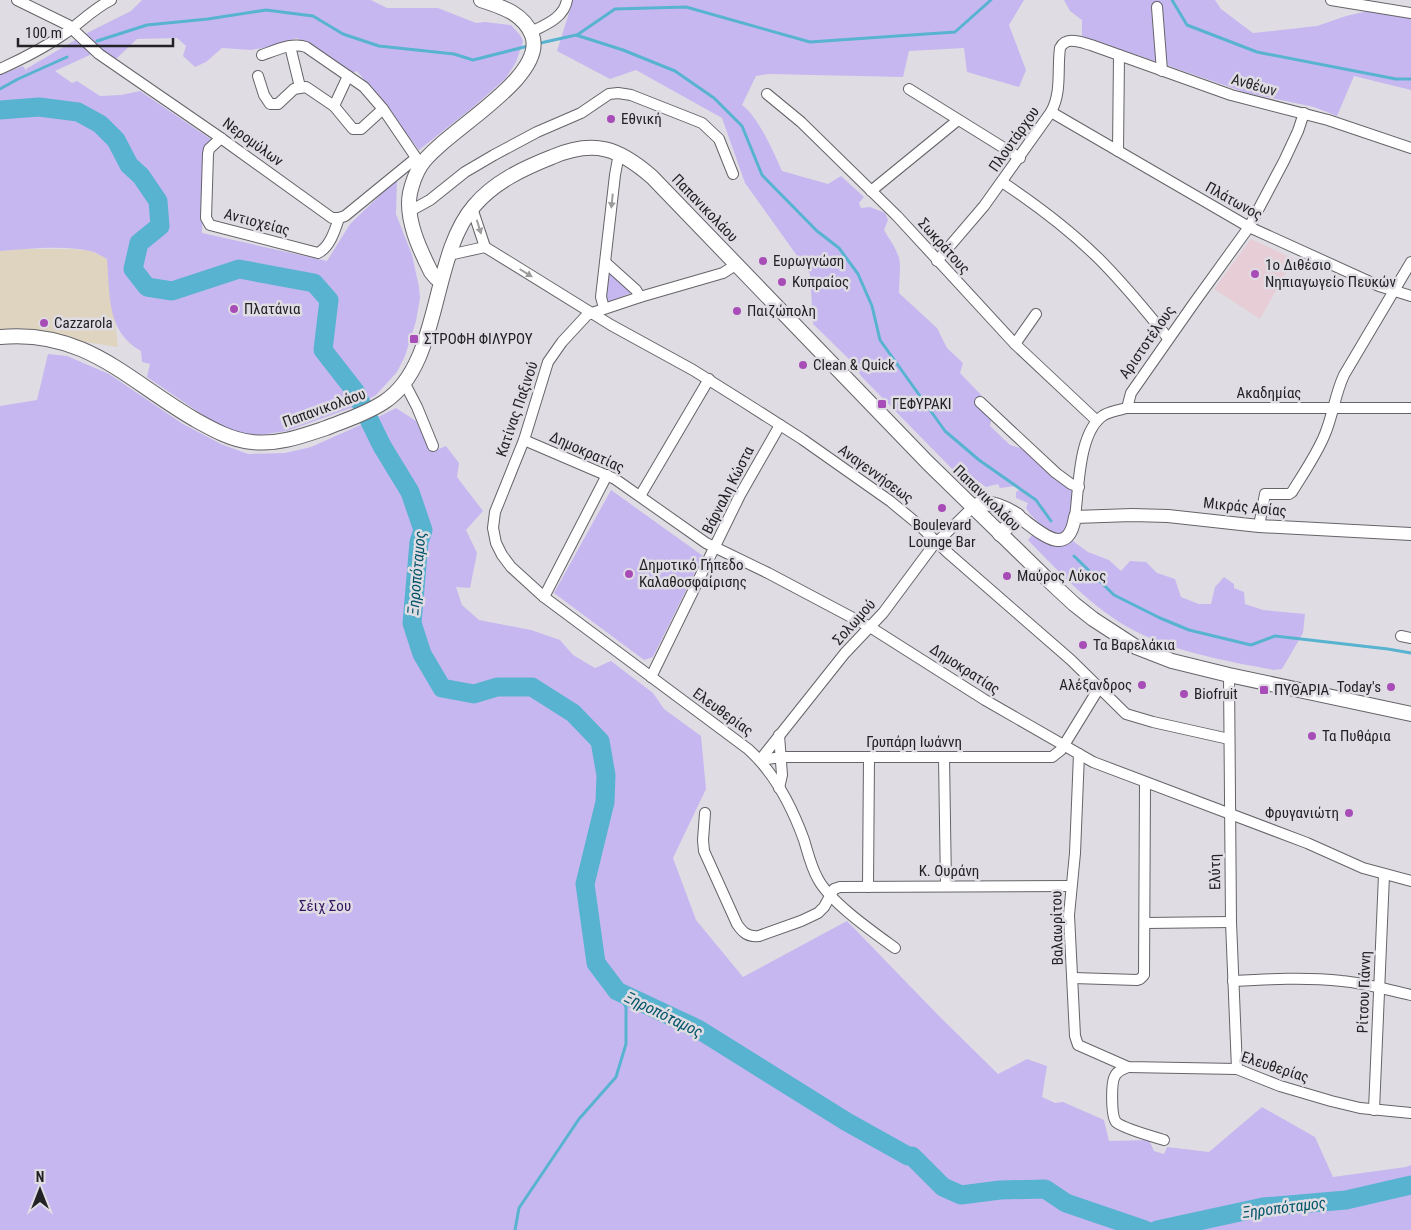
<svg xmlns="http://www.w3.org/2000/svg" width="1411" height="1230" viewBox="0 0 1411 1230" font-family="'Roboto Condensed',sans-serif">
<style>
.commercial{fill:#ded4bf}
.education{fill:#e6cdd6}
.green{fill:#c7b7f0}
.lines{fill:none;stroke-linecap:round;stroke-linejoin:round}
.stream{stroke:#58b3d0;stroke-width:3}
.river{stroke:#58b3d0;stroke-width:19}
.minor-casing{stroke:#656469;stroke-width:12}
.tertiary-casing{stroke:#656469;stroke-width:14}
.secondary-casing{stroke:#656469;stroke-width:16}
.minor{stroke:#fff;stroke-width:10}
.tertiary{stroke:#fff;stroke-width:12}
.secondary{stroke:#fff;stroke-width:14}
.oneway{fill:#9c9c9c}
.poi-dot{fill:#a84db8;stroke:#dfdde3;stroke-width:2}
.labels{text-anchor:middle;stroke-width:5;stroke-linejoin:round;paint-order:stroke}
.street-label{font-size:15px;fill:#232224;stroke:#dfdde3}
.poi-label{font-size:15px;fill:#232224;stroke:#dfdde3;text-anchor:start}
.park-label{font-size:15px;fill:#33125f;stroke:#dfdde3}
.water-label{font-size:16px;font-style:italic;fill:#025469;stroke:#dfdde3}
</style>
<rect width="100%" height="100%" fill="#dfdde3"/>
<polygon class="commercial" points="24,249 73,249 91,251 108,259 118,347 52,337 0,334 0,251"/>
<polygon class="education" points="1251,239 1294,259 1260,319 1214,289"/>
<g class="green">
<path d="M142,0H371L387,8H438L476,23L485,22L511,25L520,35L523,41L522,45L516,62L506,78L472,108L419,150L391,113L357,71L349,74L297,38L273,46L251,50L222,48L206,62L195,67L183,56L186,46L177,38L137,39L117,58L101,60L92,54L55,71L72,83L77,81L100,96L121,95L140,91L212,140L204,154L202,233L327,261L350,224L397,179L396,214L412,255L419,287L420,298L416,321L405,356L397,372L376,395L359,405L287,431L252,436L240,434L216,424L147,377L150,364L142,362L141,351C106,332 110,293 107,259C101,256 96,252 90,251C64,245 26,249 0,251V75L23,66L27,72L26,69L89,32L131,11Z"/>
<path d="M573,0H1024L1009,25L1026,70L1019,87L967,72L964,48L909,51L903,77L769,74L756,76L742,105C758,116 774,153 782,171L828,184L841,176L864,197L859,203L861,208L870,207L885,213L888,220L884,230C890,241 900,252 900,266C900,275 899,284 899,293L937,328L947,348L963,363L960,373L982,396L978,403L992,415L990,426L1010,445L1020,448L1031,456L1050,475L1074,491V511L1063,534L1088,552L1109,560L1121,571L1130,561L1146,562L1157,573L1175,579L1181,597L1199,604H1211L1215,587L1224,577L1234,584V588L1244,592L1245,604L1263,610L1305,614L1303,633L1282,669L1274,670C1227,661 1178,653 1135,631C1093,609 1060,573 1028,540L1041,525L1030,514L1026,508L1028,503L1016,498V492L1019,490L1016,486L1000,488L998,484L986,487L971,476L958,475L861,376L853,363L813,324L810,274L745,183L722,118L636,70L610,79L557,51Z"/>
<polygon points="1064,0 1215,0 1221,9 1253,33 1317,26 1346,16 1372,10 1411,17 1411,90 1354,76 1337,116 1314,107 1247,93 1082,36 1082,20 1070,11"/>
<polygon points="607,272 610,272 631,293 607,302 604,298"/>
<polygon points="48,354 67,356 109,374 183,424 221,444 248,454 285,453 311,447 374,419 396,408 416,421 430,450 434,451 446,446 459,463 457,477 483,511 466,530 477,553 470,588 456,587 462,605 479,620 531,630 560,640 573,655 595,668 611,661 653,693 664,709 701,736 706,789 673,858 696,920 743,977 847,921 938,1015 998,1074 1027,1059 1047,1066 1042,1097 1055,1103 1063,1102 1104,1120 1109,1141 1149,1140 1154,1151 1164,1154 1167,1147 1209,1152 1262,1107 1315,1137 1333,1177 1406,1167 1411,1165 1411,1230 0,1230 0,406 37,400"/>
<polygon points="611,490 703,556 653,657 644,660 554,593"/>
</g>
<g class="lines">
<g class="stream">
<polyline points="1172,0 1187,25 1257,52 1396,79 1411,79"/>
<polyline points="577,35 615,9 686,7 810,42 955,32 991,0"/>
<polyline points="97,41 147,25 208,19 266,10 313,16 343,34 379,46 454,54 473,60 528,46"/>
<polyline points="536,44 576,35 623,50 675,71 714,98 742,126 762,175 817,231 839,248 858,274 872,306 880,340 945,431 979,460 1036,500 1051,521"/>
<polyline points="0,89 18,79 67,57"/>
<polyline points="1074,556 1114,595 1160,618 1189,630 1251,645 1275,636 1388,649 1411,653"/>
<polyline points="515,1230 519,1208 579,1119 616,1077 626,1044 626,1007 617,991"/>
</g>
<g class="river">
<polyline points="0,110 39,107 78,112 100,124 116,140 129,165 141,176 158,201 160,226 139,243 133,269 147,287 172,291 239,269 314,283 329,300 323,350 355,391 382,446 410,492 423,530 419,542 412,623 422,654 442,688 474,694 497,687 532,687 573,713 600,741 606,775 605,802 585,884 596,963 617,991 698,1029 847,1122 908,1156 912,1156 943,1187 961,1195 1000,1190 1045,1189 1066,1203 1145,1230"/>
<polyline points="1157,1230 1263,1207 1346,1200 1411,1185"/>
</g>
<defs>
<g id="minor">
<polyline points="17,0 68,25 99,54 218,136 332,218 339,218 345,216 416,158"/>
<polyline points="1331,0 1411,13"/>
<polyline points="1157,7 1162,71"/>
<path d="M531,32C545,25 564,18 567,0"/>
<polyline points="290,46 300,87"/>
<path d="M262,55C276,50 293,42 306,47L364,87L383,109L419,162"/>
<path d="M0,69C22,59 44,48 64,34C80,23 93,9 111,0"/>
<polyline points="258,76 264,95 270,104 278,104 294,89 306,87 334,106 353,129 361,129 383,109"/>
<polyline points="909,89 1020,158"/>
<polyline points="767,94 801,122 897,216 1015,344 1097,421"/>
<polyline points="334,106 348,76"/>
<polyline points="1051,112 1249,227 1379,286 1411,296"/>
<path d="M221,138L209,149L208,154L206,218L210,225L318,253C330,247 335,230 339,218"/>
<polyline points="1118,151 1119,55"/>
<path d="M1002,182C1035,204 1067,228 1095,255C1122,281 1145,310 1168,338"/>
<polyline points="871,191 958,120"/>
<polyline points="472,208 485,247 611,325 693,370 744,402 802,439 890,501 919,525 947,552 1071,660 1126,714 1153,722 1229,739"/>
<polyline points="410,211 430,200 465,172 494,155 537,132 581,113 609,94 618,93 631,95 702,123 719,139 733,174"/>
<polyline points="449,255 485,247"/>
<path d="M937,261L984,206L1051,112C1062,92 1057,70 1060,48C1066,36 1080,42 1091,45L1231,95L1328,120L1411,148"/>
<polyline points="606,263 636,290 640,297"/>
<path d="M737,264L723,273L640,297L592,313L587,315L562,342L548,362L524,440L495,512L493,528L496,543L502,555L511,567L544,597L748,749C775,773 792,807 804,840C808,853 811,867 818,879C830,902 873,932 895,948"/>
<polyline points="604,308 601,297 615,175 619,153"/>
<polyline points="1015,344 1036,314"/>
<polyline points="404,382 417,407 433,446"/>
<polyline points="980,402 1056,473 1071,484 1079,487"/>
<polyline points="1127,408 1131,393 1194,303 1249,227 1284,161 1298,131 1304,113"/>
<polyline points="524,440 615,479 706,543 768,573 870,627 985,700 1093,762 1307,843 1363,868 1411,881"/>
<polyline points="640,496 709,379"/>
<path d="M1075,517C1079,489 1078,431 1104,415C1111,411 1119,410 1127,408H1411"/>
<path d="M1259,526L1265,494H1289L1292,492C1303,474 1317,454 1325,434C1333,415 1335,394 1344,375L1411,262"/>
<polyline points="544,597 607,475"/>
<polyline points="1401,636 1411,638"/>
<polyline points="1229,675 1231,922 1237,1069"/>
<polyline points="651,677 740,495 780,425"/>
<polyline points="1079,754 1075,853 1069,915 1075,1036 1078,1045 1128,1067 1237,1069 1280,1086 1331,1101 1360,1108 1411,1113"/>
<polyline points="944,757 946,886"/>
<polyline points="760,760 782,757 1052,757 1061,750 1099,688"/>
<polyline points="760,760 845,653 883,613 932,547 973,507"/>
<polyline points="779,788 782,775 779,735"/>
<path d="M705,813L703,840L704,851L737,924C743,933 748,937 759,936L801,921L818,913L824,907L834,889L840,887L1071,886"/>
<polyline points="868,887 869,757"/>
<polyline points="1145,923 1231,922"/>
<polyline points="1073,978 1137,980 1140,979 1144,975 1145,783"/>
<path d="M1233,981C1269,979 1306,977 1342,981C1365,983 1388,990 1411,995"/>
<path d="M1128,1067C1123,1069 1117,1071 1115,1076C1111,1082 1111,1116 1116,1122C1122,1128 1154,1137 1164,1140"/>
<polyline points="1374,1110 1384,875"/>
</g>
<path id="tertiary" d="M1018,516C1039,531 1068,561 1075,517L1132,515L1168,516L1259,526L1411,534"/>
<g id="secondary">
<path d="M441,281L436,278L431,272C420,250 405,219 410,193C412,184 416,173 421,165C443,132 548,78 532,35C523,13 502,7 481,0"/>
<path d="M0,337C85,329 127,380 194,419C212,429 231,440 252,442C278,445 302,436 326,428C346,420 366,414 384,402C442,364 430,257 474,206C494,182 524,168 552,157C594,139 619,148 652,177L928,463L1046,578L1074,604L1093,619L1136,647L1172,661L1229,675L1411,714"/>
<path d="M973,507C987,498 1006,508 1018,516L1000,534"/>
</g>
</defs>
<use href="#minor" class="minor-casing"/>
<use href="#tertiary" class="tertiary-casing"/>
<use href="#secondary" class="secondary-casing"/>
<use href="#minor" class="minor"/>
<use href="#tertiary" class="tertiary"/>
<use href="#secondary" class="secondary"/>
</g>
<defs><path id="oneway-solid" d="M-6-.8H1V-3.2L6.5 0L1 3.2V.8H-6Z" transform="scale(1.25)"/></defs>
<g class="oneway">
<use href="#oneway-solid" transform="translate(612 201) rotate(96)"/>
<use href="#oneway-solid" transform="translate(479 227) rotate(73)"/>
<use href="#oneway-solid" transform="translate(526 273) rotate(32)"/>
</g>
<g class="poi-dot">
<circle cx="611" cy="119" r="5"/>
<circle cx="763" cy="261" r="5"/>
<circle cx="1255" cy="274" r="5"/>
<circle cx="782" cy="282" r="5"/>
<circle cx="234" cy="309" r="5"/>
<circle cx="737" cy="311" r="5"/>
<circle cx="44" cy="323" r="5"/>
<rect x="409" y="334" width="10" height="10" rx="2.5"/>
<circle cx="803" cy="365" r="5"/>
<rect x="877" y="399" width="10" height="10" rx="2.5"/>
<circle cx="942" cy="508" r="5"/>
<circle cx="629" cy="574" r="5"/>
<circle cx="1007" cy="576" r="5"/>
<circle cx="1083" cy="645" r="5"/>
<circle cx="1142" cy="685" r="5"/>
<circle cx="1391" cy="687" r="5"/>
<rect x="1259" y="685" width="10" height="10" rx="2.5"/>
<circle cx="1184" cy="694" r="5"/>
<circle cx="1312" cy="736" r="5"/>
<circle cx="1349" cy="813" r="5"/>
</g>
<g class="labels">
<g class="street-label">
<text transform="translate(1254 85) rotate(16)" y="5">Ανθέων</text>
<text transform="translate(1014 139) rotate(-55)" y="5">Πλουτάρχου</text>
<text transform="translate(253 142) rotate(36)" y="5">Νερομύλων</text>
<text transform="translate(1234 201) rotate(29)" y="5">Πλάτωνος</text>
<text transform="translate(705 208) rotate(46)" y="5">Παπανικολάου</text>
<text transform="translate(257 222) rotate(15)" y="5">Αντιοχείας</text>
<text transform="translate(944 246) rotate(48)" y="5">Σωκράτους</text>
<text transform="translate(1147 342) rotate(-55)" y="5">Αριστοτέλους</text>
<text x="1269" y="398">Ακαδημίας</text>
<text transform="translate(324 408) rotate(-20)" y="5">Παπανικολάου</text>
<text transform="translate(517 409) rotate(-71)" y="5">Κατίνας Παξινού</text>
<text transform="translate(587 452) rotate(24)" y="5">Δημοκρατίας</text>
<text transform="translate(876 474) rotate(36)" y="5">Αναγεννήσεως</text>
<text transform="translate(728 490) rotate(-63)" y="5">Βάρναλη Κώστα</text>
<text transform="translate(987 498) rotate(44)" y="5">Παπανικολάου</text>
<text transform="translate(1245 507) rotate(6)" y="5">Μικράς Ασίας</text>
<text transform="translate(854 622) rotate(-48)" y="5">Σολωμού</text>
<text transform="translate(965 669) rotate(33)" y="5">Δημοκρατίας</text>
<text transform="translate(723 712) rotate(36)" y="5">Ελευθερίας</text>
<text x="914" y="747">Γρυπάρη Ιωάννη</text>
<text x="949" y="876">Κ. Ουράνη</text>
<text transform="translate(1215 872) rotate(-91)" y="5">Ελύτη</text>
<text transform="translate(1057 928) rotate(-91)" y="5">Βαλαωρίτου</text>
<text transform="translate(1364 992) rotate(-88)" y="5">Ρίτσου Γιάννη</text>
<text transform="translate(1275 1067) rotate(18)" y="5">Ελευθερίας</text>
</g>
<g class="poi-label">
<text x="621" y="124">Εθνική</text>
<text x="773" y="266">Ευρωγνώση</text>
<text x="1265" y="270">1ο Διθέσιο<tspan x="1265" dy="17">Νηπιαγωγείο Πευκών</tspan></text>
<text x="792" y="287">Κυπραίος</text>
<text x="244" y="314">Πλατάνια</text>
<text x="747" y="316">Παιζώπολη</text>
<text x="54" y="328">Cazzarola</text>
<text x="424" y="344">ΣΤΡΟΦΗ ΦΙΛΥΡΟΥ</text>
<text x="813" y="370">Clean &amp; Quick</text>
<text x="892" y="409">ΓΕΦΥΡΑΚΙ</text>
<text x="942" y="530" text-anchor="middle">Boulevard<tspan x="942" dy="17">Lounge Bar</tspan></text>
<text x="639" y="570">Δημοτικό Γήπεδο<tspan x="639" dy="17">Καλαθοσφαίρισης</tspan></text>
<text x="1017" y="581">Μαύρος Λύκος</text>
<text x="1093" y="650">Τα Βαρελάκια</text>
<text x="1132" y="690" text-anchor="end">Αλέξανδρος</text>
<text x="1381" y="692" text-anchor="end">Today's</text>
<text x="1274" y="695">ΠΥΘΑΡΙΑ</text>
<text x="1194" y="699">Biofruit</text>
<text x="1322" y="741">Τα Πυθάρια</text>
<text x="1339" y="818" text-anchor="end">Φρυγανιώτη</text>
</g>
<g class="park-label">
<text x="325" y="911">Σέιχ Σου</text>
</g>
<g class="water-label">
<text transform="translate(416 573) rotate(-85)" y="6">Ξηροπόταμος</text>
<text transform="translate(664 1014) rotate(26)" y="6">Ξηροπόταμος</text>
<text transform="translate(1284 1207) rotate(-7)" y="6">Ξηροπόταμος</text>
</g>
</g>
<g transform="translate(40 1190)" stroke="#dfdde3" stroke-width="4" paint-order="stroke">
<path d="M0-4L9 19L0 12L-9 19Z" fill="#232224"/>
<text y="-8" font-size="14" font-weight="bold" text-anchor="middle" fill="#232224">N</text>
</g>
<path d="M18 38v8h155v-8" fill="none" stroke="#232224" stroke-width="2.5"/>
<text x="25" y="38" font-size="15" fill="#232224" stroke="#dfdde3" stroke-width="4" paint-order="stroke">100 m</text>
</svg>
